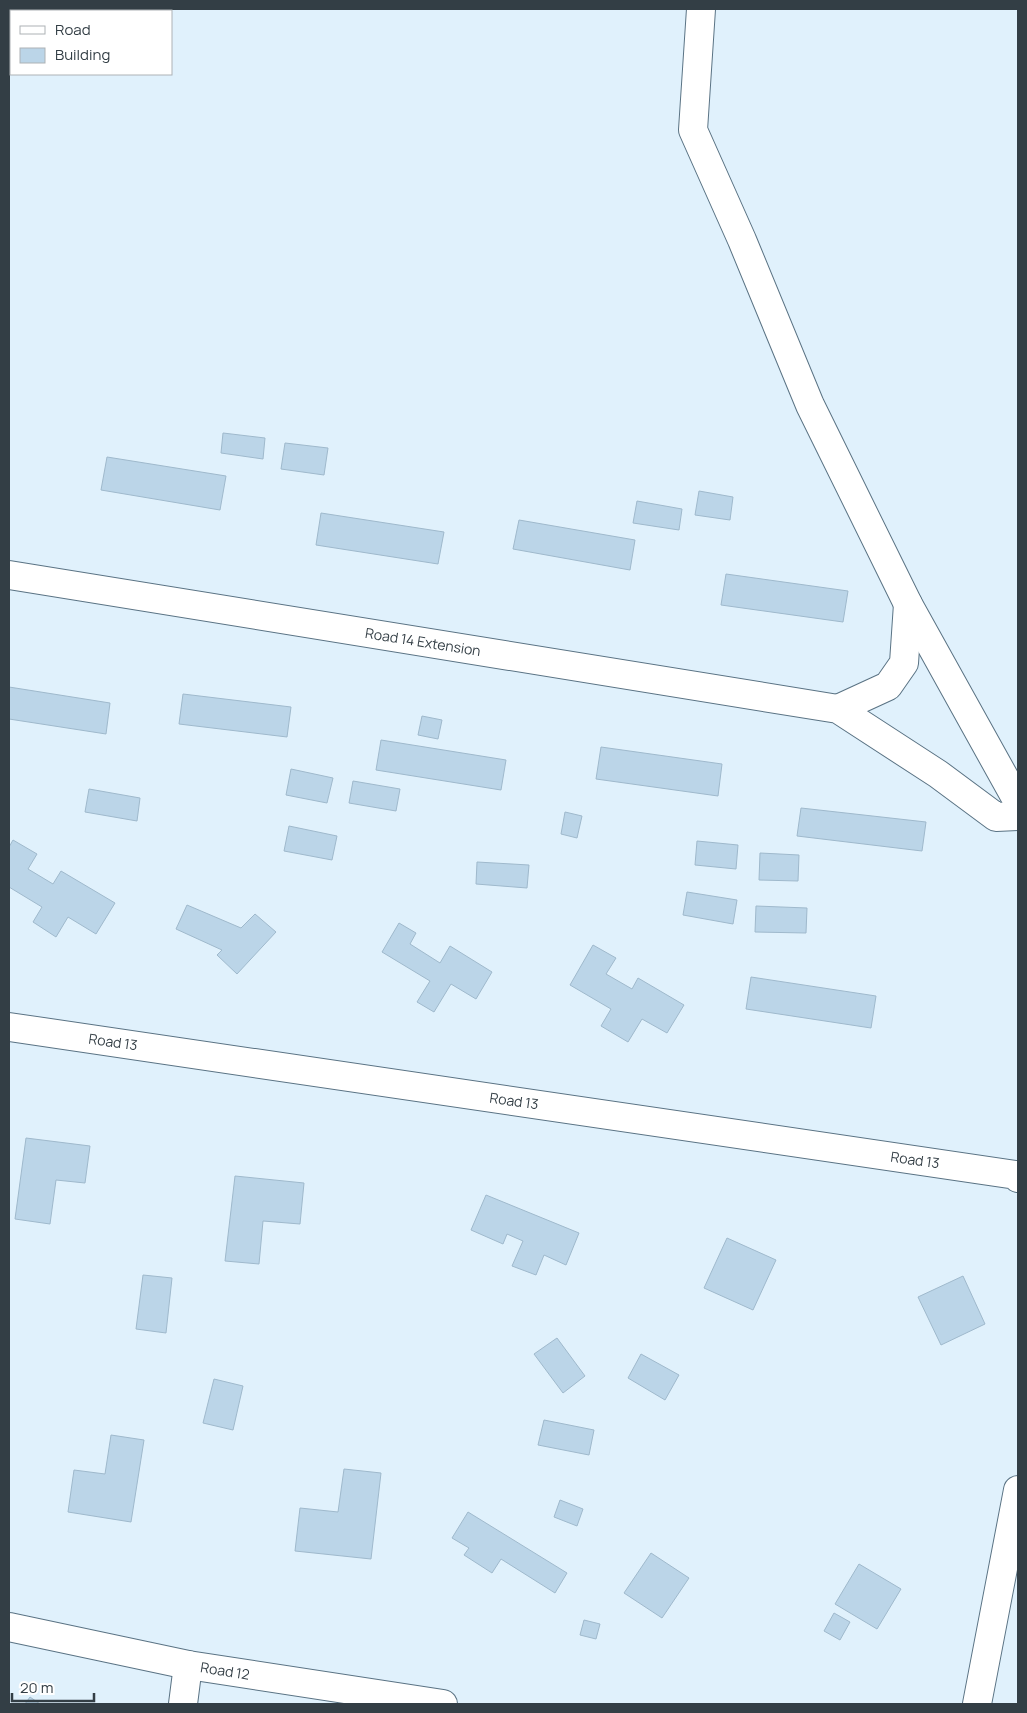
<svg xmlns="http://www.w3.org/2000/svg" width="1027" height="1713" viewBox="0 0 1027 1713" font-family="Manrope,sans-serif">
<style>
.building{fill:#bbd5e8;stroke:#9fb9cc}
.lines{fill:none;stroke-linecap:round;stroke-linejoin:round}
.minor-casing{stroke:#5a7384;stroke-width:30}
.minor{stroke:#fff;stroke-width:28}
.labels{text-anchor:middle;stroke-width:5;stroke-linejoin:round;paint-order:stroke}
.street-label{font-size:14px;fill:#333e45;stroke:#fff}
</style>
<rect width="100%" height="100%" fill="#e0f1fc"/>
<g class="building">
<polygon points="223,433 265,438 263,459 221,453"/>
<polygon points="285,443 328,448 324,475 281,469"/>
<polygon points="107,457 226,476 220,510 101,490"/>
<polygon points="699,491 733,497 730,520 695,515"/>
<polygon points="637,501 682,509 679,530 633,523"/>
<polygon points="321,513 444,532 438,564 316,545"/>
<polygon points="519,520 635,540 630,570 513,549"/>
<polygon points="726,574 848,591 843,622 721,605"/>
<polygon points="9,687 110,703 106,734 9,719"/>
<polygon points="183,694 291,707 287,737 179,724"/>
<polygon points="422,716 442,720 438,739 418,735"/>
<polygon points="381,740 506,760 501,790 376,770"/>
<polygon points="601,747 722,764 718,796 596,779"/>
<polygon points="291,769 333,778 327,803 286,795"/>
<polygon points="353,781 400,789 396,811 349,803"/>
<polygon points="89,789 140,798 137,821 85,812"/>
<polygon points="801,808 926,822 922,851 797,836"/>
<polygon points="565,812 582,816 577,838 561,834"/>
<polygon points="289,826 337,836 332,860 284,851"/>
<polygon points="13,840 37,854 28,869 53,884 61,871 115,903 96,934 68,917 56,937 33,922 42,907 9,887 9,847"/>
<polygon points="697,841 738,845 736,869 695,865"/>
<polygon points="760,853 799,855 798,881 759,880"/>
<polygon points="477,862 529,865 527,888 476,884"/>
<polygon points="687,892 737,900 733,924 683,915"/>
<polygon points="187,905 241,928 255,914 276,932 237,974 217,955 222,950 176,929"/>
<polygon points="756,906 807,908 806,933 755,932"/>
<polygon points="399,923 416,933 410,944 440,963 450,946 492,972 476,999 451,984 434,1012 417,1002 430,981 382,952"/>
<polygon points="593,945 616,958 606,974 632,989 638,978 684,1005 667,1033 642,1019 628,1042 601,1026 611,1009 570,985"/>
<polygon points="751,977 876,996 871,1028 746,1009"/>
<polygon points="26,1138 90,1146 85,1183 56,1180 50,1224 15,1219"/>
<polygon points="235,1176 304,1183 300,1224 263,1221 259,1264 225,1261"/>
<polygon points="486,1195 579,1233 566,1265 544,1255 536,1275 512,1266 523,1241 507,1234 503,1244 471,1230"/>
<polygon points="727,1238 776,1260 753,1310 704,1288"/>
<polygon points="143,1275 172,1278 166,1333 136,1329"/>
<polygon points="963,1276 985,1324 941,1345 918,1297"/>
<polygon points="557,1338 585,1376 563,1393 534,1354"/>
<polygon points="641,1354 679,1375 665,1400 628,1378"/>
<polygon points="214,1379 243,1386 233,1430 203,1423"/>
<polygon points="544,1420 594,1430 589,1455 538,1445"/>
<polygon points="111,1435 144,1440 131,1522 68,1512 74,1470 105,1474"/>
<polygon points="344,1469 381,1473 371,1559 295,1551 300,1508 338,1512"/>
<polygon points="560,1500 583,1509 577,1526 554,1517"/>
<polygon points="468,1512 567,1573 555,1593 501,1559 492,1573 464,1555 469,1548 452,1538"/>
<polygon points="651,1553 689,1578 662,1618 624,1593"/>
<polygon points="859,1564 901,1589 877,1629 835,1604"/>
<polygon points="834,1613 850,1622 840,1640 824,1631"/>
<polygon points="584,1620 600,1624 596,1639 580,1635"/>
<polygon points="30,1697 40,1704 25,1704"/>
</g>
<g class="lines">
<defs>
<g id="minor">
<polyline points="701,9 693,130 742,240 810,405 908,604 1018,802"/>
<polyline points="9,575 838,709 938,774 996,817 1018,816"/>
<polyline points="838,709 888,686 904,663 908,604"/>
<polyline points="9,1027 1016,1175 1018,1178"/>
<polyline points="9,1627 188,1665 443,1704"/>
<polyline points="183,1704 188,1665"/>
<polyline points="977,1704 1018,1490"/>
</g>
</defs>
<use href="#minor" class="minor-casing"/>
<use href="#minor" class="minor"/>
</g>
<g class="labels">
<g class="street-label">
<text transform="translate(423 642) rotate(9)" y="5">Road 14 Extension</text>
<text transform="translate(113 1042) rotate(8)" y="5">Road 13</text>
<text transform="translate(514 1101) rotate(8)" y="5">Road 13</text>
<text transform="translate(915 1160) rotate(8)" y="5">Road 13</text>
<text transform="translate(225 1671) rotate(9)" y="5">Road 12</text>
</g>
</g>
<rect width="1027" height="1713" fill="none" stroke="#333e45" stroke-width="20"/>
<rect x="10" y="10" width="162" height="65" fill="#ffffff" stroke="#adb2b5"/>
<rect x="20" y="26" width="25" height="8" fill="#ffffff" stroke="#adb2b5"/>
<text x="55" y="35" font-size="15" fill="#333e45">Road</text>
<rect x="20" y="48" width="25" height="15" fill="#bbd5e8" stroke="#adb2b5"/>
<text x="55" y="60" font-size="15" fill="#333e45">Building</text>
<path d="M12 1693v8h82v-8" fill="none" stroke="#333e45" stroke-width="2.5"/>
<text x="20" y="1693" font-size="15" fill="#333e45" stroke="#ffffff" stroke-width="4" paint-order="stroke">20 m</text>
</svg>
